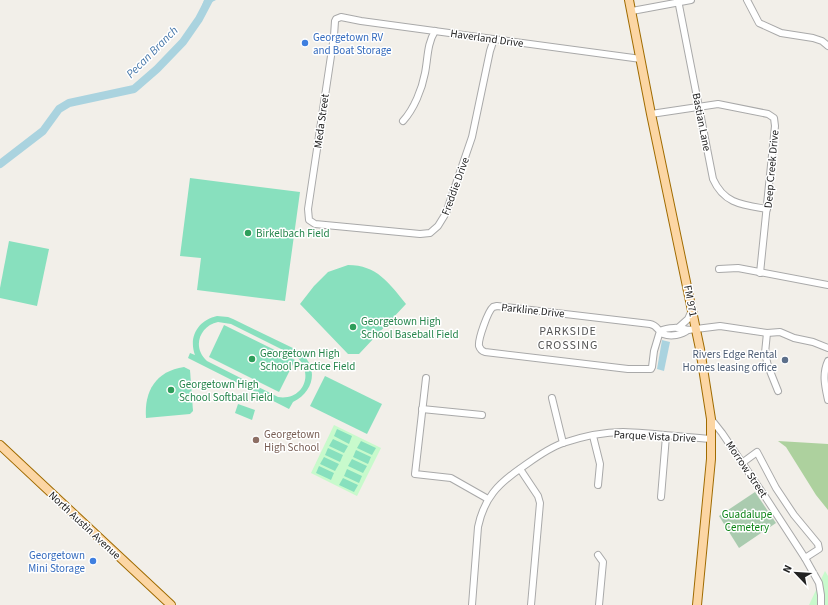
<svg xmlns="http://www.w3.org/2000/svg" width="828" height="605" viewBox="0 0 828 605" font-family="'Source Sans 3',sans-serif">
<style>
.forest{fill:#add19e}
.cemetery{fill:#aacbaf}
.park{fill:#c8facc}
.pitch{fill:#88e0be;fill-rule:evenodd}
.water{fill:#aad3df}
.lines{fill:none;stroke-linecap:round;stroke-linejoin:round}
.river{stroke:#aad3df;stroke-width:8}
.minor-casing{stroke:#a9a9a9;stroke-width:8}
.major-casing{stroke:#a06b00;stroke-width:10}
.minor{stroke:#fff;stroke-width:6}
.major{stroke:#fcd6a4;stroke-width:8}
.shop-dot{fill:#3f7fe0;stroke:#fff;stroke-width:1.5}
.leisure-dot{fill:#2e9e5b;stroke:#fff;stroke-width:1.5}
.service-dot{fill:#5c6f8a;stroke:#fff;stroke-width:1.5}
.education-dot{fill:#8d6e63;stroke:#fff;stroke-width:1.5}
.labels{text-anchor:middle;stroke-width:3;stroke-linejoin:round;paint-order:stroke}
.shop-label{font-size:11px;fill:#366cbe;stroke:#fff;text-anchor:start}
.street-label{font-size:11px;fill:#222;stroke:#fff}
.leisure-label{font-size:11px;fill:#27864d;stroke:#fff;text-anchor:start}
.service-label{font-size:11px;fill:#4e5e75;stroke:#fff;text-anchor:end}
.education-label{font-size:11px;fill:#785e54;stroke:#fff;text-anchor:start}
.park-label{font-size:11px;fill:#0c8416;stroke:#fff}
.water-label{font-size:12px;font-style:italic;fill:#4a7aab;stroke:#fff}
.neighbourhood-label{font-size:12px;letter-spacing:1px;fill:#555;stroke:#fff}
</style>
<rect width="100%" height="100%" fill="#f2efe9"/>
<polygon class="forest" points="778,441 828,444 828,510 816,495 786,447"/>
<polygon class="cemetery" points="755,492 776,523 739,548 719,516"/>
<g class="park">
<polygon points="334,425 381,448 357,496 311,473"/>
<polygon points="825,571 828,576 828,605 809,605"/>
</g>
<g class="pitch">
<polygon points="190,178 300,192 285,301 197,290 201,258 180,256"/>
<polygon points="9,241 49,249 37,306 0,298 0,288"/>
<path d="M348,265C377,265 389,283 406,304L359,354H348L300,304L314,286L328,272Z"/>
<path d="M217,316L228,317L233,319L297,350C319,364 316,391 293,402L289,409L188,358L190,353L195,355C188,336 199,320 217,316ZM218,322L231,324L297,357C315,375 302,401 278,397L207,361C192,348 199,326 218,322Z"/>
<polygon points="224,325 295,360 279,392 209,357"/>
<path d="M184,367L190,370L193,411L190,414L146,418C144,391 156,371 184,367Z"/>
<polygon points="325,376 382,404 367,434 310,406"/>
<polygon points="238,404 255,410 252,420 235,413"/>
<polygon points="337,429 352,436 349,444 334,436"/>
<polygon points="333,439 348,446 344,453 329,446"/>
<polygon points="361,441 376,448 372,455 357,448"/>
<polygon points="328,448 343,455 340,462 325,455"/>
<polygon points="356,450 371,457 368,464 353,457"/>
<polygon points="324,457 339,464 335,471 320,464"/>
<polygon points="352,459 367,466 363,473 348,466"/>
<polygon points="319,466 334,473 331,480 316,473"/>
<polygon points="347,469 362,476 359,483 344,476"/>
<polygon points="343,478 358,485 354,492 339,485"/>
</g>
<g class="water">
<polygon points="204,0 216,0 210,3 205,15 193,29"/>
<polygon points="662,340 670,342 664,371 657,369"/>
</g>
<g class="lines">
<polyline class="river" points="0,164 43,131 59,109 69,103 134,89 157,69 183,42 199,19 209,0"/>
<defs>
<g id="minor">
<path d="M678,0L713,179C724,204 743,205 767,209"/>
<polyline points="747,0 759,23 781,33 813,38 822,41 828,46"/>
<polyline points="632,11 691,0"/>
<polyline points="494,39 490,51 472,137 446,213 438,226 430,233 420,234 315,224 309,220 308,209 334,36 335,21 336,19 341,17 361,21 641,59"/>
<polyline points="651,114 718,104 768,114 774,118 775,126 760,273"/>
<path d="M403,121C414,109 422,89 425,73C428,58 427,44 435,31"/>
<polyline points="719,269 738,268 828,285"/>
<polyline points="678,328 688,319 692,310"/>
<path d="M660,331L654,351L652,367L651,369H628L485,352C482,351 480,349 479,346C478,339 488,311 493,307L497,306L650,324C657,325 658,331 663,334C671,337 682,335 688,330"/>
<path d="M660,331C668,327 680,327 688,330L720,326L767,333L780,332L794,338L813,342L828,348"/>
<polyline points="767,333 765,353 768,366 778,391"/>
<path d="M828,361C822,374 825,386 828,400"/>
<polyline points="426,378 415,474 451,478 488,499"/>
<polyline points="552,398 563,443"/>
<polyline points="422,409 482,415"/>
<polyline points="711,419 722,433 766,498 805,558 819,583 821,595 821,605"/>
<polyline points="593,436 600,464 598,485"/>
<polyline points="742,463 757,452 776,488 794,515 818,544 819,549 805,558"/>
<polyline points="520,469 538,496 540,503 531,605"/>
<polyline points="661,497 666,436"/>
<polyline points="598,555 603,562 599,605"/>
<path d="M472,605L478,527C484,498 498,484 521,468C534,459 548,448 563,443C581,437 604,432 623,432C652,433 682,437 711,439"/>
</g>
<g id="major">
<polyline points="629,0 651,114 700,349 711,419 711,459 697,605"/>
<polyline points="0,445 171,605"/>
</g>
</defs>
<use href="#minor" class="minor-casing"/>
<use href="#major" class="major-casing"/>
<use href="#minor" class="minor"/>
<use href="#major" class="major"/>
</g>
<g class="shop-dot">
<circle cx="305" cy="43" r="4"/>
<circle cx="93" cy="561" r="4"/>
</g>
<g class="leisure-dot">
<circle cx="248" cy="233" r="4"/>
<circle cx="353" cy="327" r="4"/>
<circle cx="252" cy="359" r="4"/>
<circle cx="171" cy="390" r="4"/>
</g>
<circle class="service-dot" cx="785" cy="360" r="4"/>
<circle class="education-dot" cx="256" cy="440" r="4"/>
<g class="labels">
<g class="shop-label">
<text x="313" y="41">Georgetown RV<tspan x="313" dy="13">and Boat Storage</tspan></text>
<text x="85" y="559" text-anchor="end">Georgetown<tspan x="85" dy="13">Mini Storage</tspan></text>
</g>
<g class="street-label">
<text transform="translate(487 38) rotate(8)" y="4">Haverland Drive</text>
<text transform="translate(321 121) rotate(-82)" y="4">Meda Street</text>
<text transform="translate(702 122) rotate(79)" y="4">Bastian Lane</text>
<text transform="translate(771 169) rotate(-85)" y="4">Deep Creek Drive</text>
<text transform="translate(455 186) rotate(-70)" y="4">Freddie Drive</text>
<text transform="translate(691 301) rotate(79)" y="4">FM 971</text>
<text transform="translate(533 310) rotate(6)" y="4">Parkline Drive</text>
<text transform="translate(655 436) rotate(3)" y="4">Parque Vista Drive</text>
<text transform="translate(747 469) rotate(56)" y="4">Morrow Street</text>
<text transform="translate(85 525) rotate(43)" y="4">North Austin Avenue</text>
</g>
<g class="leisure-label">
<text x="256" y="237">Birkelbach Field</text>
<text x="361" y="325">Georgetown High<tspan x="361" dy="13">School Baseball Field</tspan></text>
<text x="260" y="357">Georgetown High<tspan x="260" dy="13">School Practice Field</tspan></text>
<text x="179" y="388">Georgetown High<tspan x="179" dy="13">School Softball Field</tspan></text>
</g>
<g class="service-label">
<text x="777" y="358">Rivers Edge Rental<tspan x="777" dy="13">Homes leasing office</tspan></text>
</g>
<g class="education-label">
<text x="264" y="438">Georgetown<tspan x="264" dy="13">High School</tspan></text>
</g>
<g class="park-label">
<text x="747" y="518">Guadalupe<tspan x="747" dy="13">Cemetery</tspan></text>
</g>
<g class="water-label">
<text transform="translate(152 52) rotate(-45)" y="4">Pecan Branch</text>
</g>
<g class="neighbourhood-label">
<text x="568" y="335">PARKSIDE<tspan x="568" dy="14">CROSSING</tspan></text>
</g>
</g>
<g transform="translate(796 573) rotate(295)" stroke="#ffffff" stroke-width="3" paint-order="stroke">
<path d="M0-3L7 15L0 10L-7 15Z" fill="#222222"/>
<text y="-6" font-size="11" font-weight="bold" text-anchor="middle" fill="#222222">N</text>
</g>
</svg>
